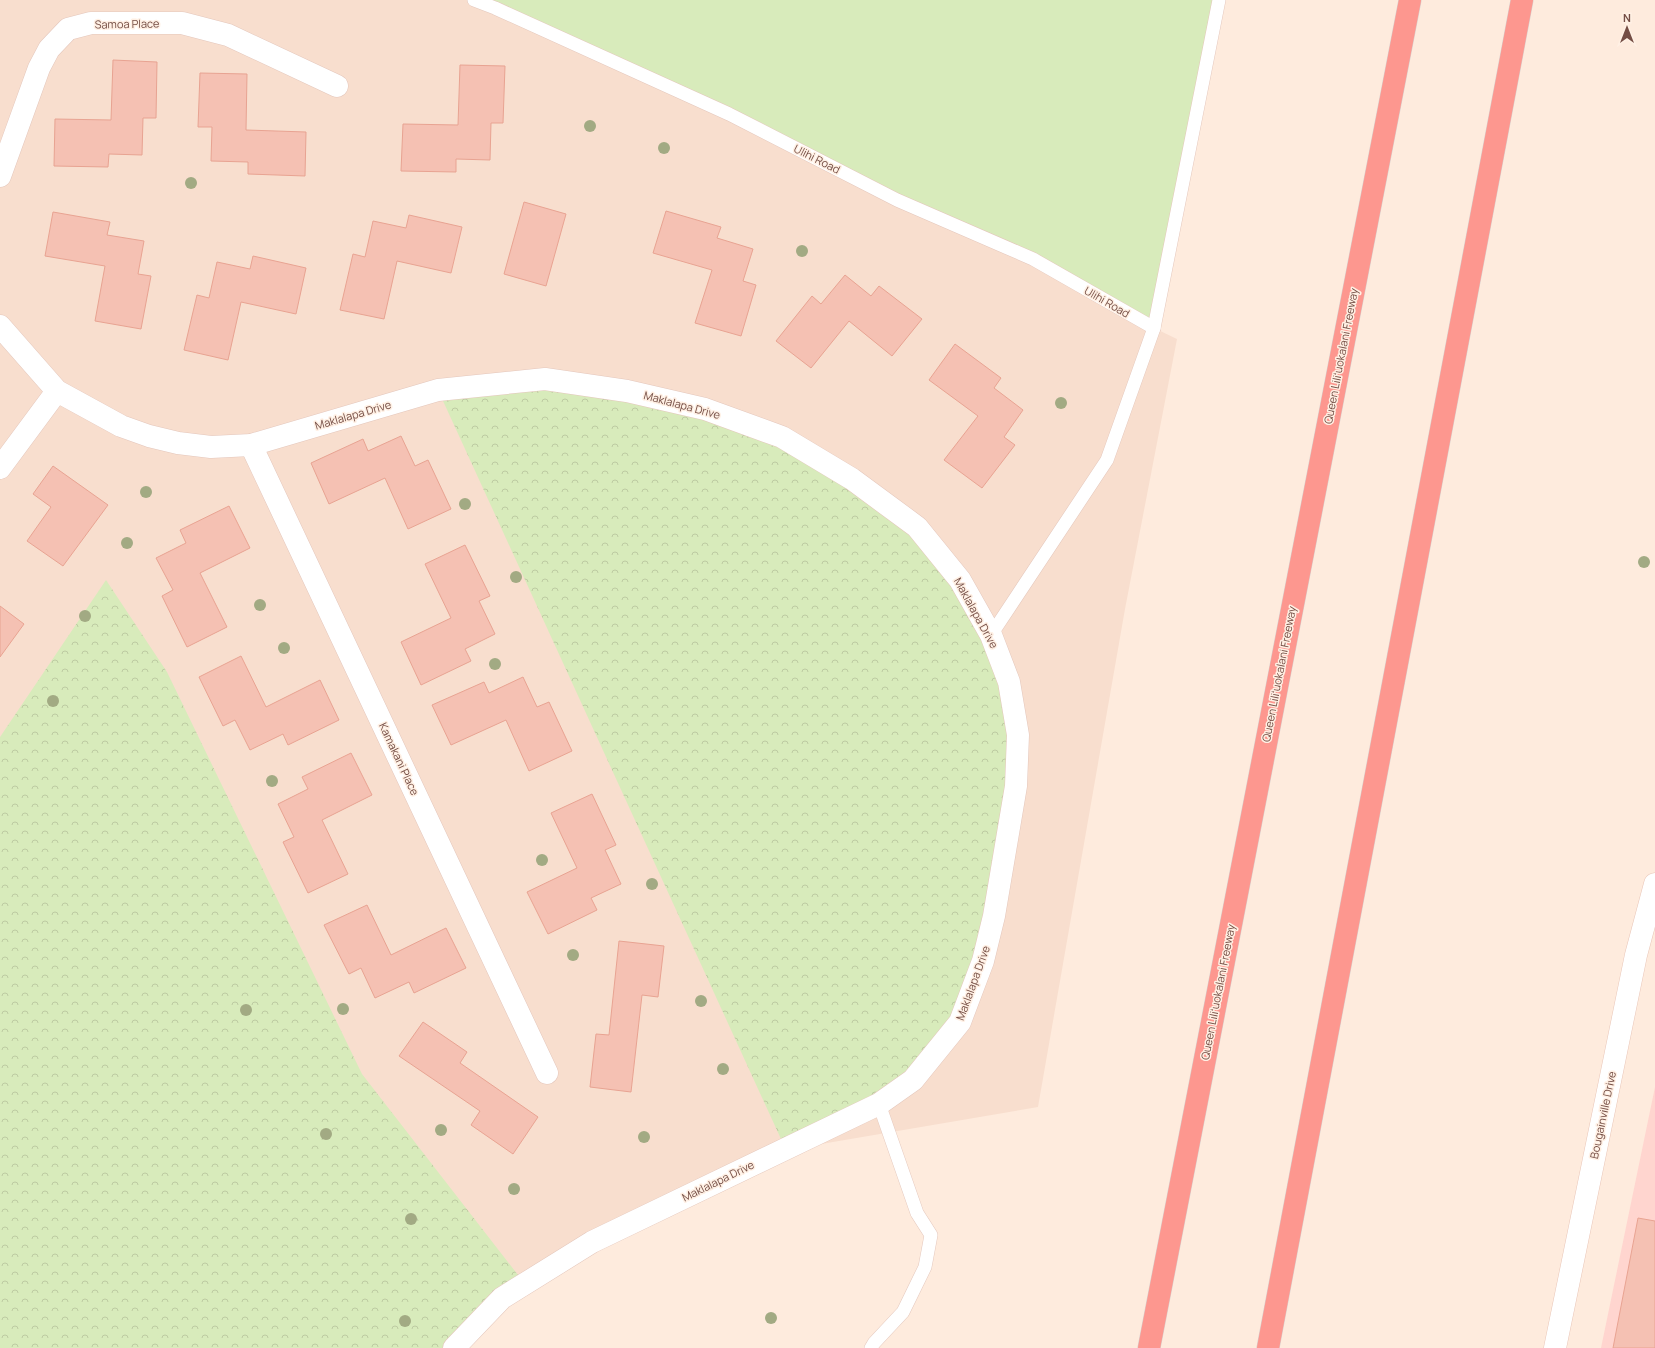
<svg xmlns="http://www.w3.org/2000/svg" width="1655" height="1348" viewBox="0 0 1655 1348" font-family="Manrope,sans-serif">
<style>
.residential{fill:#f8dece}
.commercial{fill:#ffd5cf}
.grass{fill:#d8ebbb}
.park{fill:url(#park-crowns)}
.building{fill:#f5c1b3;stroke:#e8a392}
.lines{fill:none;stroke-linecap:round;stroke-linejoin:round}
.lane-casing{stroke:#e4c7bc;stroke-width:14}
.street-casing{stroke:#e4c7bc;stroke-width:23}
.secondary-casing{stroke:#e9c6b8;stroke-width:23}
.highway-casing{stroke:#d8cdcb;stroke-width:23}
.lane{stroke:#fff;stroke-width:13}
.street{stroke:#fff;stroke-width:22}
.secondary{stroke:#fff;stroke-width:22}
.highway{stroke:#fd978f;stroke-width:22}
.tree{fill:#a2aa83}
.labels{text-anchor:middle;stroke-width:3;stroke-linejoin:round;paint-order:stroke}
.street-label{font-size:11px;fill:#744d44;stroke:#fff0e4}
</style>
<defs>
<pattern id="park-crowns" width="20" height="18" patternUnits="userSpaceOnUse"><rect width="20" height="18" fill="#d8ebbb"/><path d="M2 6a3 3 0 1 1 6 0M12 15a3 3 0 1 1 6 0" fill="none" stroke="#bdcba2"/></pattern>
</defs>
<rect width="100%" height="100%" fill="#feebdd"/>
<polygon class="residential" points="0,0 474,0 1033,259 1154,328 1177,339 1125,609 1038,1107 786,1150 502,1298 0,1348"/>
<polygon class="commercial" points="1655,1087 1655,1348 1601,1348"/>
<polygon class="grass" points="474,0 1219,0 1154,328 1033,259"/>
<g class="park">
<polygon points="492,380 705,409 852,479 960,580 1018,735 969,995 913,1080 786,1150 438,390"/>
<polygon points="106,580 167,672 362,1074 525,1284 454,1348 0,1348 0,737"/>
</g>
<g class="building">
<polygon points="113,60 157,62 156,118 143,118 142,155 109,154 108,167 54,166 55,119 111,120"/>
<polygon points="460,65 505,66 503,123 491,123 490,160 456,159 456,172 401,171 403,124 458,125"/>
<polygon points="200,73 247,74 246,130 306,132 305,176 248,174 248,162 211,161 212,127 198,127"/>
<polygon points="524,202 566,214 546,286 504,274"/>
<polygon points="666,211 721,227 717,238 753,249 743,281 756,285 741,336 695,323 712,270 653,253"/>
<polygon points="53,212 110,222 107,235 144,241 138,274 151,276 141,329 95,321 105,266 45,256"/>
<polygon points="409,215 462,227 451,273 397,261 384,319 340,310 353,254 365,257 373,221 406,228"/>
<polygon points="253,256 306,268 296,314 241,302 228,360 184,350 197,295 209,298 217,262 250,269"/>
<polygon points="845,275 871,296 879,286 922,319 892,356 849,321 811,368 776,341 812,296 821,304"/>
<polygon points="955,344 1001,378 994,388 1023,410 1004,437 1015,445 982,488 944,460 978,416 929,380"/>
<polygon points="401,436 415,466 428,460 451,509 408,529 385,478 329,504 311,463 363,439 368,451"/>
<polygon points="53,466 108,505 63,566 27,541 51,507 33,494"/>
<polygon points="229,506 250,548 200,573 227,627 187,647 162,596 173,590 156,558 186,543 180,530"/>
<polygon points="465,545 490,596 479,601 495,634 465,649 471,661 421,685 401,642 451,618 425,564"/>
<polygon points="0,606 24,624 0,657"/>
<polygon points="241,656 266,707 320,680 339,720 288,745 283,734 250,750 235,720 223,726 199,677"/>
<polygon points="523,677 537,707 549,702 572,751 529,771 506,720 451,745 432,705 484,682 489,693"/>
<polygon points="351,753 372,795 322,820 348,874 308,893 283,842 294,837 278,804 308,789 302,777"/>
<polygon points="592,794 616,845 605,850 621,884 591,898 597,910 548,934 527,892 577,868 551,813"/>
<polygon points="367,905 391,955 446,928 466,968 414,993 409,982 375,998 361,968 349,974 324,925"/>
<polygon points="619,941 664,946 658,997 642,995 631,1092 590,1087 596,1034 609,1035"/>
<polygon points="423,1022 467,1052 460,1063 538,1117 513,1154 471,1125 480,1111 399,1056"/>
<polygon points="1638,1218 1655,1221 1655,1348 1613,1348"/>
</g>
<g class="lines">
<defs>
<g id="lane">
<polyline points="474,0 495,8 729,114 897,200 1033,259 1154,328"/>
<polyline points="991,635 1107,460 1154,328 1219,0"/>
<polyline points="871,1348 874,1343 903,1312 925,1267 931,1235 917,1213 879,1104"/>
</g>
<g id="street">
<polyline points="0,176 39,68 49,49 68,29 91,23 182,23 228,35 337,86"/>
<polyline points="0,326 57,391 121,426 149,436 178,443 211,447 251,445 438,390 545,379 627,391 705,409 782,437 852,479 917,527 960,580 991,635 1009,682 1018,735 1016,786 994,916 983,961 960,1022 913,1080 879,1104 592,1242 502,1298 454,1348"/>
<polyline points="251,445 547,1073"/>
<polyline points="0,468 57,391"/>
</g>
<polyline id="secondary" points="1555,1348 1636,955 1655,884"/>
<g id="highway">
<polyline points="1149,1348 1410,0"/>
<polyline points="1268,1348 1522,0"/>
</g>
</defs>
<use href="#lane" class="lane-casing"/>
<use href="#street" class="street-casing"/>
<use href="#secondary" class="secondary-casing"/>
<use href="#highway" class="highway-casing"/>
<use href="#lane" class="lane"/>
<use href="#street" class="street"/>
<use href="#secondary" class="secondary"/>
<use href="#highway" class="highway"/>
</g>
<g class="tree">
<circle cx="590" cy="126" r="6"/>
<circle cx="664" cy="148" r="6"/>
<circle cx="191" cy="183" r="6"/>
<circle cx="802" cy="251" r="6"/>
<circle cx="1061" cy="403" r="6"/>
<circle cx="146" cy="492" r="6"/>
<circle cx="465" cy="504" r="6"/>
<circle cx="127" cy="543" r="6"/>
<circle cx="1644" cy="562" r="6"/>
<circle cx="516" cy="577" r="6"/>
<circle cx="260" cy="605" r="6"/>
<circle cx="85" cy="616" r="6"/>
<circle cx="284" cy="648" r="6"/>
<circle cx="495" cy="664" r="6"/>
<circle cx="53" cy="701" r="6"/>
<circle cx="272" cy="781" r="6"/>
<circle cx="542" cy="860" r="6"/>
<circle cx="652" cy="884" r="6"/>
<circle cx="573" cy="955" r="6"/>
<circle cx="701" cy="1001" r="6"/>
<circle cx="343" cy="1009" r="6"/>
<circle cx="246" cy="1010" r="6"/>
<circle cx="723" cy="1069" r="6"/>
<circle cx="441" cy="1130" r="6"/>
<circle cx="326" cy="1134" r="6"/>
<circle cx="644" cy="1137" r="6"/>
<circle cx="514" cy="1189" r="6"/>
<circle cx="411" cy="1219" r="6"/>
<circle cx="771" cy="1318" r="6"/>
<circle cx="405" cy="1321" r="6"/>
</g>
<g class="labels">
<g class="street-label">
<text transform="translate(127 24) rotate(-1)" y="4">Samoa Place</text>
<text transform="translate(817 159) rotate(27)" y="4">Ulihi Road</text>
<text transform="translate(1107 302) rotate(30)" y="4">Ulihi Road</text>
<text transform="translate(1341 356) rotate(-79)" y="4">Queen Liliʻuokalani Freeway</text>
<text transform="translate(682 405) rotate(15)" y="4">Maklalapa Drive</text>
<text transform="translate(353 415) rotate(-16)" y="4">Maklalapa Drive</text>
<text transform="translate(976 613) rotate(61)" y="4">Maklalapa Drive</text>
<text transform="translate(1279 674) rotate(-79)" y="4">Queen Liliʻuokalani Freeway</text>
<text transform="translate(399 759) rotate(65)" y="4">Kamakani Place</text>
<text transform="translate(973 983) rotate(-70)" y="4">Maklalapa Drive</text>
<text transform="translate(1218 992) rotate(-79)" y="4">Queen Liliʻuokalani Freeway</text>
<text transform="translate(1603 1115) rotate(-78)" y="4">Bougainville Drive</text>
<text transform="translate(718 1181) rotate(-26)" y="4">Maklalapa Drive</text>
</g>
</g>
<g transform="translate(1627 28)" stroke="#fff0e4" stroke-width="3" paint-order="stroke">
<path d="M0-3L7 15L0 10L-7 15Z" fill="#744d44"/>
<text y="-6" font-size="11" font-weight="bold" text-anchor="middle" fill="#744d44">N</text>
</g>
</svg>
